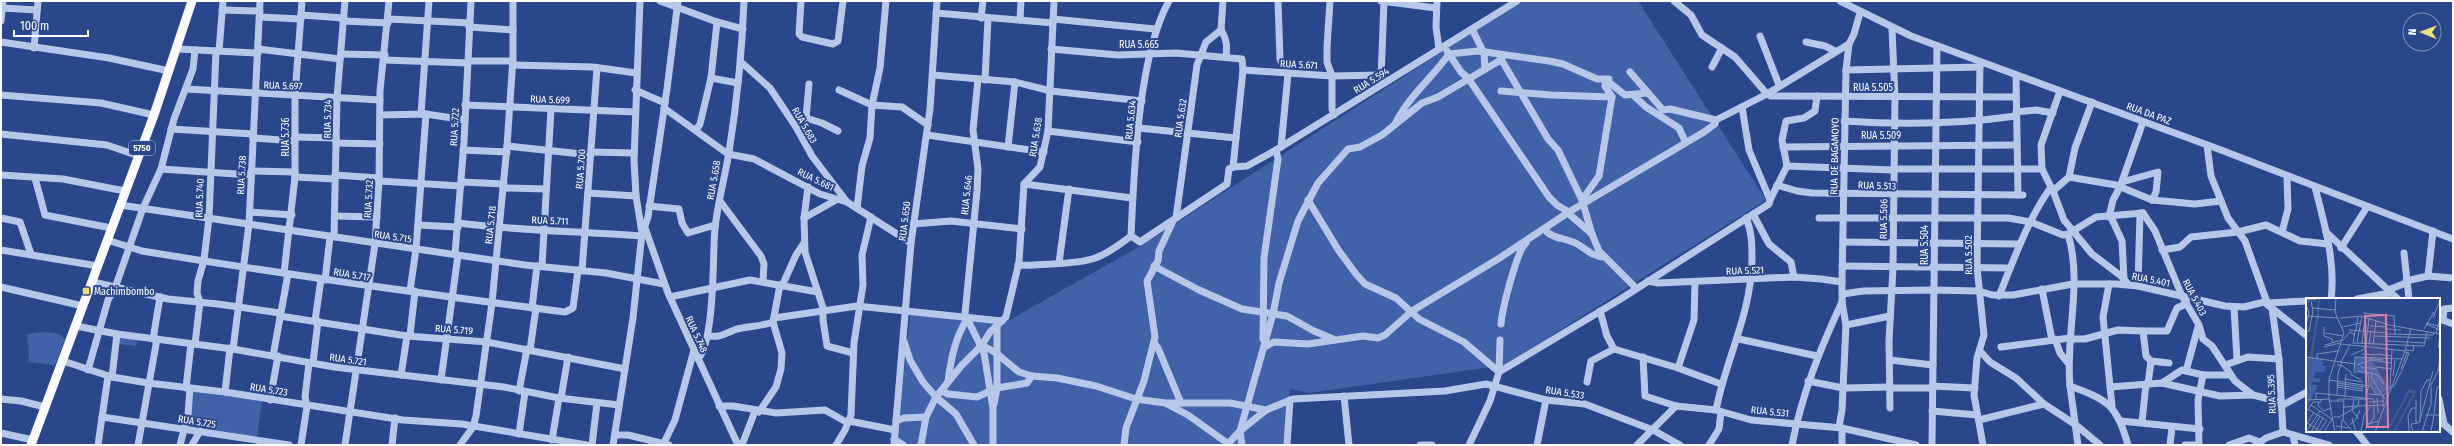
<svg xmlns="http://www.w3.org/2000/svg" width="2454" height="446" viewBox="0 0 2454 446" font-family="'Fira Sans Condensed',sans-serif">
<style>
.green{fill:#4162a8}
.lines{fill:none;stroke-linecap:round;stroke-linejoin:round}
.minor{stroke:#b7c7e9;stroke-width:7}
.major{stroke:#fafbfe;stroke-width:9}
.poi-dot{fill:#f0de7e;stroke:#29478a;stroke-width:1.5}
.labels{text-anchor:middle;stroke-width:4;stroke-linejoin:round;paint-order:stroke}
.shield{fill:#29478a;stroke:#bfc8dc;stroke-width:1}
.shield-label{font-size:9px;font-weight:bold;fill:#fff}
.street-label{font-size:10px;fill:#fff;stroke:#29478a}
.poi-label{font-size:10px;fill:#fff;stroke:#29478a;text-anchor:start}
.inset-river{fill:none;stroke:#465a8b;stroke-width:2}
.inset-road{fill:none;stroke:#7f91b9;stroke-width:1}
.view{fill:#dd80a5;fill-opacity:0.15;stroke:#dd80a5;stroke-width:2}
.inset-edge{fill:none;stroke:#fff;stroke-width:2}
</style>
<rect width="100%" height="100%" fill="#29478a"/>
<g class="green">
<polygon points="1521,1 1638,1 1766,200 1505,365 1309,393 1290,389 1284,445 896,445 911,308 1006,322 1142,245"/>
<polygon points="45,332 59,334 65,339 55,365 28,362 29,356 27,334"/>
<polygon points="120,336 138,338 136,346 118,344"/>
<polygon points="196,390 262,401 257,438 191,428 188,425 193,391"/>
</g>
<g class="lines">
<g class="minor">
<polyline points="660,1 717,22 743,29"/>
<polyline points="801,1 799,34 802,37 833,44 838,41 843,1"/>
<path d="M1169,1C1138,56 1134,171 1131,236L1140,242L1227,184L1229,169L1233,167"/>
<polyline points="1278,1 1280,59 1288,74 1281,147"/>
<polyline points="1330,1 1327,47 1327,62 1332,76 1332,109 1334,115"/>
<polyline points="1381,1 1436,8"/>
<polyline points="1437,1 1436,27 1439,49"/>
<polyline points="1674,1 1691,15 1702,35 1735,57 1767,94 1771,96 2016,97"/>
<polyline points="1840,1 1911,36 2221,150 2453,239"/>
<polyline points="2,8 37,10"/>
<polyline points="222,10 260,11"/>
<polyline points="936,13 1053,23"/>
<polyline points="301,15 344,18"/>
<polyline points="260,17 301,19"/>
<polyline points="981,18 983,1"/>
<polyline points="389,19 470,23"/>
<polyline points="1053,19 1155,29"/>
<polyline points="1020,20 1021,1"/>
<polyline points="1,21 3,1"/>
<polyline points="343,21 388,23"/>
<polyline points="469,27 513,30"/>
<polyline points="1472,29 1484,53 1485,69"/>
<path d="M1221,30C1227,39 1227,46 1226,57"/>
<polyline points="1221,30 1223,1"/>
<polyline points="1760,36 1779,85"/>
<polyline points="1,42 109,58 169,71"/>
<polyline points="1806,42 1825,46 1835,51"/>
<polyline points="34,48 38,1"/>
<polyline points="178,49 258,53"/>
<polyline points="258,49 340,59"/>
<polyline points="1051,49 1118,55 1176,53 1242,59 1243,70 1332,76 1381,75"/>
<polyline points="219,51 223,1"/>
<polyline points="1447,51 1461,72 1468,78 1549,197 1557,205 1569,212"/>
<polyline points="341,54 385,55"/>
<polyline points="1501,59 1548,139 1558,150 1582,200"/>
<polyline points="384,60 468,63"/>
<polyline points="468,61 513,61"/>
<polyline points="741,62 770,88 796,127 812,156 847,202"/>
<polyline points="1980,62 1977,267 1984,335 1977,358 1974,395 1983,445"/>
<polyline points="513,65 593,67 636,73"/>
<polyline points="1712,67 1722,48"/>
<polyline points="1846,70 1980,67"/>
<polyline points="1630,72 1663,110 1670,109 1716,120"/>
<polyline points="933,75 1015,82 1051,91 1142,101"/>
<polyline points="2016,75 2018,195"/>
<polyline points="711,78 738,83"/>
<polyline points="978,79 973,130 978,169 977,191 965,314 984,353 993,408 993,445"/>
<polyline points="1381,79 1384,1"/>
<polyline points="985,80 988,18"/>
<polyline points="1606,80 1625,95 1647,93"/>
<polyline points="186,89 380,100"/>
<polyline points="635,90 665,103"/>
<polyline points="839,90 872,105 902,107 928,125"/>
<polyline points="1501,91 1551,95 1612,97 1605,86 1606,80"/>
<polyline points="2060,91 2041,145 2042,169 2053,191 2064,220 2092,254 2121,276 2128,284"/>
<polyline points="1,95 101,103 154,115"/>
<polyline points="1633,95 1646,107 1679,128 1685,141"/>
<polyline points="465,105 635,112"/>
<polyline points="664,108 728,154 754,159 820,194 847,202 911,243"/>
<polyline points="2016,112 2036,110 2053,113"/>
<polyline points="421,114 429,1"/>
<polyline points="380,115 426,114 465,120"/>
<polyline points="806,118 822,123 838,131"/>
<polyline points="1716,120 1767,94 1849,44"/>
<path d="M1844,121C1902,125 1959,124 2016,116"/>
<path d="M1395,124C1408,97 1432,78 1449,54L1478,51L1549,61L1563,64L1597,79H1609"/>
<polyline points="796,127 806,118 809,84"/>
<polyline points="1139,128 1236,138"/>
<polyline points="171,129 253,134"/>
<polyline points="696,130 700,124 711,78 717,22"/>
<polyline points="1048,131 1138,142"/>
<polyline points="1,134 107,145 139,156"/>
<polyline points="927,135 1044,152"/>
<polyline points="295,137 336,138"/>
<polyline points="253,138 295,141"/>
<polyline points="336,143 380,144"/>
<polyline points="2207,145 2211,176 2228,218 2245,241 2268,305"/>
<polyline points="507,146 591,155"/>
<polyline points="1008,147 1015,82"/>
<polyline points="1783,147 2017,145"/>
<polyline points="463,150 507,152"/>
<polyline points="591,152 634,153"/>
<polyline points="1787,166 1893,170"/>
<polyline points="1233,167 1247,166 1276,150 1517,1"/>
<polyline points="1233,167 1243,70"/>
<polyline points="161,169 251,175"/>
<polyline points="1893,169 2042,169"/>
<polyline points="251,171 295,172"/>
<polyline points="1,175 63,179 125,191"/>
<polyline points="335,175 379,178"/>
<polyline points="295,177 335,179"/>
<polyline points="2069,177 2116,185 2152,200 2195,204 2221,201"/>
<polyline points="35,178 45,215 111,228"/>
<polyline points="379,181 461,186"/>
<polyline points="462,182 504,184"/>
<polyline points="2122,182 2158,172 2156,192 2152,200"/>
<polyline points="1024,184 1132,198"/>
<polyline points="1777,185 1797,191 1812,193 2023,195"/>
<polyline points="808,187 804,218 805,252 823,308 823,320 827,346 853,353"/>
<path d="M2315,187C2324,223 2336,262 2331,299"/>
<polyline points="503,188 546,189"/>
<polyline points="2053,191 2069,177 2075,148 2092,102"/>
<polyline points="588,193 636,196"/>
<polyline points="1308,200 1339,251 1356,274 1365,284 1396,298 1419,319 1464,342 1499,372"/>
<polyline points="1770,200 1787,166 1782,140 1786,121 1804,118 1815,111 1817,96"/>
<polyline points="720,201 761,256 764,264 763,281"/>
<polyline points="120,205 525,265 606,273 664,284"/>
<polyline points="649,206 679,209 682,223 688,233 715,225"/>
<polyline points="857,208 862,166 870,138 872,105 880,68 886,1"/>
<polyline points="250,212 292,215"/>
<polyline points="1568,213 1592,234 1599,251 1636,288"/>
<polyline points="2143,213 2155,231 2182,296 2199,325 2203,339 2212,346 2235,381 2253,395 2281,402"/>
<polyline points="1753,214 1769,244 1791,262 1794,277"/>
<polyline points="335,216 377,217"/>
<polyline points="2109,217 2113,200 2120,187 2143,122"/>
<polyline points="2111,217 2122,241 2124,279"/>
<polyline points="1,218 20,222 31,254"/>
<polyline points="804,218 836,200"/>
<polyline points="1176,218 1197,65 1206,42 1221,30"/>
<polyline points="1819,218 2008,218 2031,222 2063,235 2068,234 2096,217 2143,213"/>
<path d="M458,223C519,231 580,231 641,236"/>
<polyline points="913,224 951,221 1022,229"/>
<polyline points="418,225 458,227"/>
<polyline points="645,228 668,293 738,445"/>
<polyline points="643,231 648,217 667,89 678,1"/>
<path d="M1547,232C1555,239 1564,238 1573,242C1584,246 1591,257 1604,257"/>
<polyline points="2282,232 2288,209 2287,177"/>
<polyline points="2326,232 2398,299"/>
<polyline points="1592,234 1582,200 1599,176 1612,97"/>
<path d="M2068,234C2083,283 2065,336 2070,386C2108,400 2117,405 2128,445"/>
<polyline points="334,237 337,97 345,1"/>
<path d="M107,240L142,251C283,274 424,294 565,312L573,308L578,270"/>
<polyline points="1843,242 2019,244"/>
<polyline points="2341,248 2367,207"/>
<polyline points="1,250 98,266"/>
<polyline points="2162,250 2180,247 2191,237 2238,232 2266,225 2300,241 2328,244"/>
<polyline points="2404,253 2409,299"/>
<polyline points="455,254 464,142 471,1"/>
<polyline points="1059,263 1069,189"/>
<path d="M1018,265C1030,266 1040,264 1052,264C1091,262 1100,260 1131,236"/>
<polyline points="542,266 551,109"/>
<polyline points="1154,266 1199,290 1242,309 1287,316 1314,331 1333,339"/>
<polyline points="1842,266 2010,268"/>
<polyline points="582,271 597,68"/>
<polyline points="284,273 295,177 295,95 302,1"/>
<polyline points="2428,276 2433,231"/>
<polyline points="325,280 330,237"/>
<polyline points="1648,281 1658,283 1794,277 1821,279 1842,282"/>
<polyline points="2406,281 2428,276 2453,278"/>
<polyline points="93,282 168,299 218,304 280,313"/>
<polyline points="2109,284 2103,317 2112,406"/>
<polyline points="782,286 796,255 804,243"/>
<polyline points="2138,286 2140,213"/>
<polyline points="1,287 83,306"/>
<polyline points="2042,289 2052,340"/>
<polyline points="2388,290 2406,283"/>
<polyline points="410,291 416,249 426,114"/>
<polyline points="1843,294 1863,291 1933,290 1979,291 1992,295 2013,295 2073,284 2116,284 2138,286 2225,306 2244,307 2264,302 2307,336"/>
<path d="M1999,296C2014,259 2028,219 2051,187"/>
<polyline points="670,297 750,280 818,292"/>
<polyline points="2357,299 2390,293"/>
<polyline points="2268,303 2307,301"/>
<polyline points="2234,307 2237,360"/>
<polyline points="532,308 537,266"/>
<polyline points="2272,308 2279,359 2283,432"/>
<polyline points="1600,311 1607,336 1614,349 1678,368 1721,384"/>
<polyline points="280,316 407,336 487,342 625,369"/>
<polyline points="774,318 857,306 1002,321"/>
<polyline points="2440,319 2453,324"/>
<polyline points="2443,320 2444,309 2453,308"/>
<polyline points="315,321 321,279"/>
<path d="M1501,324C1502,310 1517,250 1526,243"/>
<polyline points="1846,325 1890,316"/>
<polyline points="76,326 117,334 233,349 334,367 504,387 559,398 619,405"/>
<polyline points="2143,331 2167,331 2177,308 2186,304"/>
<polyline points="410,335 415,291"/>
<path d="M708,336C725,338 728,330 742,328C753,326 762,326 773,322"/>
<polyline points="153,339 160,297"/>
<polyline points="1263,339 1264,258 1278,159 1276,150"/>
<polyline points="1739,339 1817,356"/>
<polyline points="2055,339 2060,353 2068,363"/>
<polyline points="2070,339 2085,339 2118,330 2143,331 2146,356 2151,361 2169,363"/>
<polyline points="904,341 910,360 923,382 936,397 956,414 974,445"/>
<polyline points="1154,343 1158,348 1181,403"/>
<polyline points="195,344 200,302 197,293 198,281 204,260 209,218 216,51"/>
<polyline points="982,345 996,353 1019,372 1032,376 1057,378 1096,386 1136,399 1165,403 1230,403 1266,410"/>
<polyline points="1264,347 1274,342 1308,344 1363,336 1378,338 1385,335 1412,311 1498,259 1569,212 1704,132 1715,124 1716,120"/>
<polyline points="2001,347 2070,338"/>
<polyline points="233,349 249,224 260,1"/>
<polyline points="530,350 536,308"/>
<polyline points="1980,351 1990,362 2016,378 2044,404 2076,425 2100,445"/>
<polyline points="273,356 288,274"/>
<polyline points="1643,357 1645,396 1676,406 1716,410 1751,420 1842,428 1916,445"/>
<path d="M698,359C713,343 713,271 714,247C714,215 724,183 729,152C737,102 742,52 744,1"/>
<polyline points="1890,360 1933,365"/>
<polyline points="63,361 112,377 148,383 225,392 403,420 462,424 587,445"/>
<polyline points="313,363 318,321"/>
<polyline points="2225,365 2248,357 2279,359"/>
<polyline points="1678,368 1694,320 1695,282"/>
<polyline points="88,370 108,300 115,288 143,208 161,169 174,119 193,69 195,50"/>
<polyline points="2186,371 2198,327"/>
<polyline points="1499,372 1500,340"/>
<polyline points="401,375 407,336"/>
<polyline points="112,377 117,334"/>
<polyline points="441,380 458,255"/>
<path d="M948,381C951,359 955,338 967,319"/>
<polyline points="1808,381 1843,388 1891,387"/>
<polyline points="1587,382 1591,361 1614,349"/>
<polyline points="2162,383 2220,396 2253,395"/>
<polyline points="2148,384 2151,361"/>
<polyline points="1932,386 1975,388"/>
<polyline points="2070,386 2078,445"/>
<polyline points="2110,387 2162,383 2182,370 2203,375 2230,375"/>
<polyline points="186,388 191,344"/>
<polyline points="1891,388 1932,388"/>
<polyline points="519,391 527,349"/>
<polyline points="942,391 948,394 977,397 997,388 1027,383 1032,376"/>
<polyline points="225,392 230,348"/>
<polyline points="1344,396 1349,445"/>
<polyline points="561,398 568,357"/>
<polyline points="1,399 21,401 45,407"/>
<polyline points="2439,399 2444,424"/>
<polyline points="270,400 278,356"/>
<polyline points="994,404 997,388 997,325"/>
<polyline points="1167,404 1188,415 1230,445"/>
<polyline points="719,406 733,406 776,413 825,410 848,423"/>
<polyline points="2281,406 2307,392"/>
<polyline points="1890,408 1889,341 1893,268 1895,97 1892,29"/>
<path d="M1716,410C1726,358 1751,315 1752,260C1752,245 1752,232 1746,218"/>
<polyline points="1932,411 1977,415"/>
<polyline points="759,412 776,387 781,369 782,353 773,322 780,285"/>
<polyline points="102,417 289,445"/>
<polyline points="1979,420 2044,404"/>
<polyline points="2439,420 2453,432"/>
<polyline points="849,421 895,430"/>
<polyline points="896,421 904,418 926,417"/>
<polyline points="2121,421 2200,429"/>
<polyline points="2142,422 2146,384"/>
<polyline points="1839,427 1842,410 1846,325 1842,302 1842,282 1846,70 1849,44 1854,34 1860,13"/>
<polyline points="1842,428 1842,445"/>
<polyline points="2356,431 2367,445"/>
<polyline points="2283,432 2329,445"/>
<polyline points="1,433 33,440"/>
<polyline points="519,434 525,392"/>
<polyline points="615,435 628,435 669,445"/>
<polyline points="2293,435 2295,445"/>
<polyline points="894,439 903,445"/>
<polyline points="552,440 559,398"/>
<polyline points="98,445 108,376"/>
<polyline points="138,445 157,339"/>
<polyline points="180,445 188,415 190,388"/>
<polyline points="192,445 200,431"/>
<polyline points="301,445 307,406 305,397 309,363"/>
<polyline points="345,445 375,244 379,181 380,91 389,1"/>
<polyline points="392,445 395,418"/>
<polyline points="460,445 473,427 476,416 492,303 507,146 513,58 513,1"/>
<polyline points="592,445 597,403"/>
<polyline points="613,445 633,318 642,233 636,196 634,160 640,1"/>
<polyline points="663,445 675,420 694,350"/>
<polyline points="742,445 755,411"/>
<polyline points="836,445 845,430 851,415 854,343 863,285 862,255 871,217"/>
<polyline points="894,445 911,243 930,109 937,1"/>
<polyline points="921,445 926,417 936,397 962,365 982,345 990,332 1006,317 1019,262 1024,184 1040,167 1048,131 1054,1"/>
<polyline points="1124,445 1126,428 1144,381 1155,337 1147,281 1158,261 1159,251 1173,221"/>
<polyline points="1227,445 1240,431 1273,314 1279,283 1298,221 1318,183 1348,149 1360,147 1382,135 1422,103 1438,97 1499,61 1503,56"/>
<polyline points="1242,445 1240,431 1266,410 1293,399 1445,391 1486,384 1546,400 1585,404 1653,430 1680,445"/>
<polyline points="1287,445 1290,400"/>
<polyline points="1420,445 1432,445"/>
<polyline points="1469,445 1490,401 1499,372 1619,300 1769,204 1770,200 1749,150 1742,107"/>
<polyline points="1537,445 1546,400"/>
<polyline points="1637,445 1676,406"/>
<polyline points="1709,445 1719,429 1721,412"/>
<path d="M1792,445C1802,394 1820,349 1842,302"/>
<polyline points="1932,445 1937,46"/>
<polyline points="2170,445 2172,427"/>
<polyline points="2185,445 2197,445"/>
<polyline points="2199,445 2198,400 2203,375"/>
<polyline points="2229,445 2249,438 2260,442"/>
<polyline points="2256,445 2266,438 2283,432"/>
</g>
<polyline class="major" points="31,445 154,115 192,1"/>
</g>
<rect class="poi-dot" x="82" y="287" width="8" height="8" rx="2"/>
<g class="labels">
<rect class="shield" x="129" y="141" width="26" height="14" rx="3"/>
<g class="shield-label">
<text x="142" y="151">5750</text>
</g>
<g class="street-label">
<text x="1139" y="48">RUA 5.665</text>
<text transform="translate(1299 64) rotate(3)" y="4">RUA 5.671</text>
<text transform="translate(1371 80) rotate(-32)" y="4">RUA 5.594</text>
<text transform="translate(283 85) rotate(2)" y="4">RUA 5.697</text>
<text x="1873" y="91">RUA 5.505</text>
<text transform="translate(550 99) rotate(2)" y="4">RUA 5.699</text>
<text transform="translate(2149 113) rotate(20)" y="4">RUA DA PAZ</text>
<text transform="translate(1180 118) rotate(-82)" y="4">RUA 5.632</text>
<text transform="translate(327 119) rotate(-89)" y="4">RUA 5.734</text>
<text transform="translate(1130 120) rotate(-84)" y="4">RUA 5.634</text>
<text transform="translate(805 125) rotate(60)" y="4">RUA 5.683</text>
<text transform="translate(454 127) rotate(-87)" y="4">RUA 5.722</text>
<text x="1881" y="139">RUA 5.509</text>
<text transform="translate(285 137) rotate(-90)" y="4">RUA 5.736</text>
<text transform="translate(1035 137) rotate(-81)" y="4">RUA 5.638</text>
<text transform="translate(1834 156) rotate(-89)" y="4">RUA DE BAGAMOYO</text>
<text transform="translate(580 169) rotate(-86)" y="4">RUA 5.700</text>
<text transform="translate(241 175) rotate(-87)" y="4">RUA 5.738</text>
<text transform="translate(816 179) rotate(26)" y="4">RUA 5.681</text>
<text transform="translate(713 180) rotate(-80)" y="4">RUA 5.658</text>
<text transform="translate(1877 185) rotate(2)" y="4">RUA 5.513</text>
<text transform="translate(966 195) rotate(-84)" y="4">RUA 5.646</text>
<text transform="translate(199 198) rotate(-88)" y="4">RUA 5.740</text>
<text transform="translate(368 199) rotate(-87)" y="4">RUA 5.732</text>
<text transform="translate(1883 219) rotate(-89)" y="4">RUA 5.506</text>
<text transform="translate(550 220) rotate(2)" y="4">RUA 5.711</text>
<text transform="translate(904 221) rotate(-83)" y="4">RUA 5.650</text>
<text transform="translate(490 225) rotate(-84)" y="4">RUA 5.718</text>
<text transform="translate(393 236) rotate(8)" y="4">RUA 5.715</text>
<text transform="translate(1924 245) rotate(-90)" y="4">RUA 5.504</text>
<text transform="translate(1968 255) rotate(-91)" y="4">RUA 5.502</text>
<text transform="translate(1745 270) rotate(-2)" y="4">RUA 5.521</text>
<text transform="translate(352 274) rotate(9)" y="4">RUA 5.717</text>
<text transform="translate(2151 279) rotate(11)" y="4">RUA 5.401</text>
<text transform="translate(2195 297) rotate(62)" y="4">RUA 5.403</text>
<text transform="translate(454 329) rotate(4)" y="4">RUA 5.719</text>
<text transform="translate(697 334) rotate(65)" y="4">RUA 5.748</text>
<text transform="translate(348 359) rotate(8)" y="4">RUA 5.721</text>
<text transform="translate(269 389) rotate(9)" y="4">RUA 5.723</text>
<text transform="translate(1565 392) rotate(9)" y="4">RUA 5.533</text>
<text transform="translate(2271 394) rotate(-93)" y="4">RUA 5.395</text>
<text transform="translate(1770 411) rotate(6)" y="4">RUA 5.531</text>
<text transform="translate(197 421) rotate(9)" y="4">RUA 5.725</text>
</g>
<g class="poi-label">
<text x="94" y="295">Machimbombo</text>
</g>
</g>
<g transform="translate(2306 298)">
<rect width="134" height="134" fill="#29478a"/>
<path d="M5,58L16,61L17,68H21L18,74H9L8,80L14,81V84H6V87H12L0,112V60ZM49,59H66V63L83,90L72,98L64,86L63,76L48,75Z" fill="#4162a8"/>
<path class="inset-river" d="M12,16L13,0M0,91L12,16M81,134L104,91M88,134L109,94H102"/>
<path class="inset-road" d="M0,1L10,2V0M7,10L29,12M57,15L89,18M0,18L32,20M88,18L89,36M34,20L55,18L83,27L134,36M127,20L134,2M120,25L133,28M120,26L134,32M0,27L3,15L0,6L6,0M64,28L81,29M18,29V38L26,41L27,45M36,29L55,25M81,31L95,32M118,31L128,14M43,32L81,35M50,32L52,18M0,34L3,33L7,13L5,3M19,35L37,38M130,35L134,20M81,36L127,37L128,34M68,38L124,40M134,38L132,49H134M36,43L44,34L49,37M81,43L119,45M51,44L56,18M48,45L118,48L121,34M56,45L59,19M34,46L64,49M47,46L49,32M60,46L63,20M63,46L65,34M19,47L36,42M67,47L70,23M18,49L34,45M64,49L99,53M100,52L107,53L108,47M56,56L71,57M71,56L86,58M45,57L57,52L60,47M0,59L49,66M49,59L96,61M11,60V56L32,53M64,62L86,65M35,64L44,47M31,67H35L46,75M51,67L66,61L77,62M54,68L61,74L72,77L78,86M56,69L71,71M70,69L86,71M95,71L101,55M51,73L62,75L63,86L71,97M132,73L134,58M48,75L49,59M65,75L66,81L79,101M44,76L55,82M87,78L89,62M38,81L57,84M23,82L63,88M31,85L58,89M31,87L57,91M31,89L57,93M84,90L86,52M85,90L88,88L99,66L103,55L99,54M62,96L76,97M31,97L32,75L36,64M39,99L40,76M60,99L63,87M71,100L72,115M10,101V95L67,101M48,101L46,112L53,121M0,102L23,101M24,103H38L37,122M31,103L32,101H62M13,104L12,108L18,113L25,110M63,104L78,103M5,107L27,122M38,109L52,108L53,101M77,109V98L84,90M2,111L20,122M0,114L7,104H15V101M128,116L131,90L134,87M120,117H134M28,119H33L52,108L78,107M46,120L50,134M37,122L47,134M114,122L127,73M0,124L15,134M110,124V102M111,124H114L115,93L121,82H124M61,126L73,123M0,127L8,114M44,127L50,121L54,112M30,128L43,130M59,132L68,120V101M49,133L69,134M125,133L128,117M0,134L14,113M5,134L14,118M9,134L17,120M13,134L21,122M18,134L26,121M29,134L23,101V81L38,35L29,14L30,0M35,134L36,122M55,134L58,117L65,108M69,134L99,53L105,30M103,134L102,117L106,110H110M107,134L105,126L112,125M116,134L125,106V87L134,69"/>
<path class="view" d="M80,17L82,129H61L59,18Z"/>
<rect width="134" height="134" class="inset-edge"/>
</g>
<rect width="2454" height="446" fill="none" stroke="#ffffff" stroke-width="4"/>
<g transform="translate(2422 32) rotate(271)"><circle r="19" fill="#29478a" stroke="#7f91b9"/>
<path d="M0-3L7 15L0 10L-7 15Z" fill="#f0de7e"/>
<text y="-6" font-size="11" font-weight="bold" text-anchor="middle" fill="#ffffff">N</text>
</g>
<path d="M14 30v6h74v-6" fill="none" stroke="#ffffff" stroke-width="2"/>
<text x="20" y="30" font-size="12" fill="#ffffff" stroke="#29478a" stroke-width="3" paint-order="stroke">100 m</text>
</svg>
